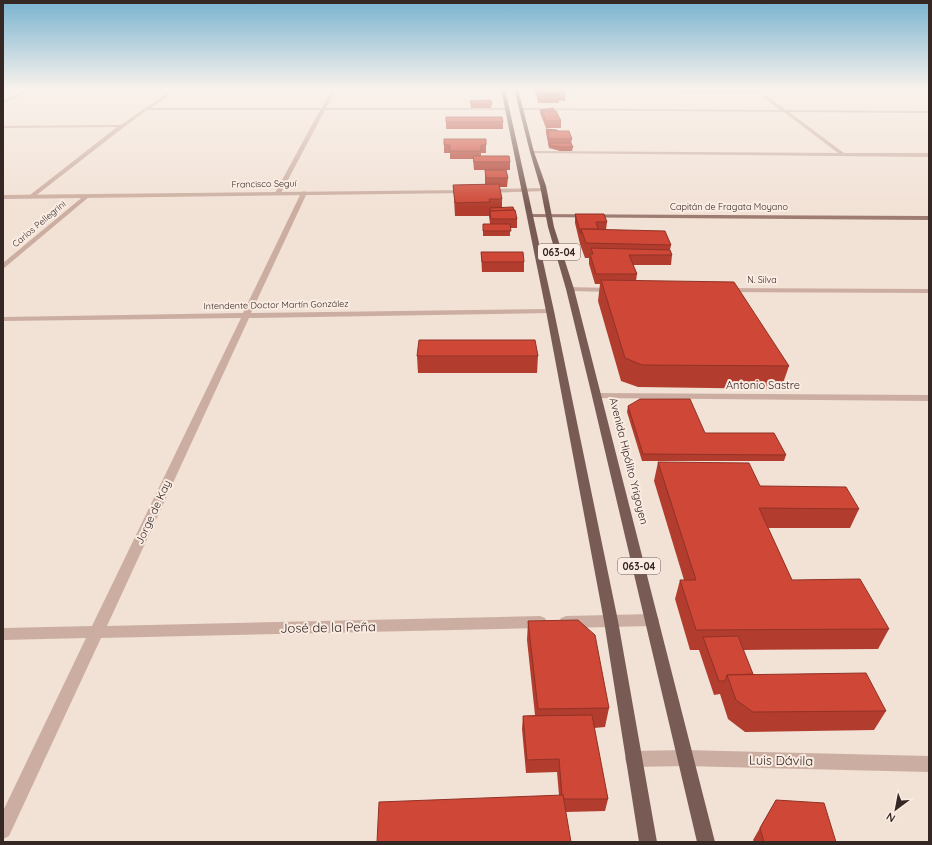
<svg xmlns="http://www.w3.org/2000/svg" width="932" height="845" viewBox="0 0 932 845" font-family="Quicksand,sans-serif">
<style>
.green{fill:#b9c295}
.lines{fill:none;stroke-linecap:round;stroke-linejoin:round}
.minor{fill:#cbaea1;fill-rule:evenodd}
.tertiary{fill:#cbaea1;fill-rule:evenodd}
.secondary{fill:#9e7c72;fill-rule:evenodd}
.primary{fill:#785b54;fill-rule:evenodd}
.wall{fill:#b23d2e}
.building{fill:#cf4736;stroke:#913226}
.labels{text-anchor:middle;stroke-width:4;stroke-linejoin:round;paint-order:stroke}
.far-street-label{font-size:9px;fill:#342724;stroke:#faece2}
.shield{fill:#faece2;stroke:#6f625d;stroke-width:1}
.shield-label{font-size:10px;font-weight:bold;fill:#342724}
.street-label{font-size:11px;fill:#342724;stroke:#faece2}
.near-street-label{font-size:13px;fill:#342724;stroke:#faece2}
</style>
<rect width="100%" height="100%" fill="#f2e1d5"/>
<polygon class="green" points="673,89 759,89 766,94 678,94"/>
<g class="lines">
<g class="minor">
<polygon points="29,89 33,89 3,104 3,101"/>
<polygon points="173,89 177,89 151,108 322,108 332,89 336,89 326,108 507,108 509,109 507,110 325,110 281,193 278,195 275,193 320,110 147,110 124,127 34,197 30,197 30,195 117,127 3,128 3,126 121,125"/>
<polygon points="763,94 786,110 929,111 929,113 789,112 844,153 929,153 929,157 532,153 530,151 838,153 784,112 521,110 519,109 521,108 780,110 762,96"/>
<polygon points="304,191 307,193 251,313 550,309 554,311 550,313 249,318 107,626 540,616 545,618 547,622 545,626 540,628 101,638 9,836 3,839 3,811 86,638 3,640 3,628 92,626 241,318 3,321 3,317 243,313 301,193"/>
<polygon points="85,195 90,196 3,269 3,263"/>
<polygon points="567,287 612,288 616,290 612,292 570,291 567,291"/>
<polygon points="723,288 929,289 929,293 726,292 723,292"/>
<polygon points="597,393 929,395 929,401 594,398 592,396 594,394"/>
<polygon points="652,614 657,616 659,620 657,624 652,626 566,628 561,626 559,622 561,618 566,616"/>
<polygon points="685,750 929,756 929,772 685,766 633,767 627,765 625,759 627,753 633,751"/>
</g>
<g class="tertiary">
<polygon points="544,188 546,189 546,191 488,193 485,191 488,189"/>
<polygon points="468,190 469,191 466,193 3,199 3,195"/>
</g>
<polygon class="secondary" points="527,214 929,216 929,220 529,217 527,216"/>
<g class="primary">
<polygon points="501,89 505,89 554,311 618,621 657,842 639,842 604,621 546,311"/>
<polygon points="514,89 518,89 534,152 546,186 554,227 574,289 715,842 697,842 592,396 566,289 548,227 540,186 530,152"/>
</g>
</g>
<g class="wall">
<polygon points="534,89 554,89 551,89 551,90 565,94 565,101 559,100 559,103 538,103 537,95 535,95 535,93"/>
<polygon points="470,101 492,104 491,108 471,108"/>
<polygon points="540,110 561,121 561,128 546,128 540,113"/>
<polygon points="446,117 503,122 503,129 446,129"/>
<polygon points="546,129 558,131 572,139 571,143 573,147 572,151 560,151 549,148 546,133"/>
<polygon points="444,145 486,145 486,153 481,153 481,156 510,162 510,170 493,170 508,178 507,187 499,187 502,199 502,208 517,219 517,228 510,228 510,236 483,236 483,224 490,224 489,216 455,216 454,198 453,185 485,184 485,170 474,170 473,159 450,159 450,153 444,153"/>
<polygon points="575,214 607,222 606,230 671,245 670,250 672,255 671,265 633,265 637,274 636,281 789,366 781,389 638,387 621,381 598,301 600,284 595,284 589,264 589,258 585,258 580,244 575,223"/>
<polygon points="481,252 524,262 524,272 482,272"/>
<polygon points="417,356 538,356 537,373 418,373"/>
<polygon points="628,406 705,433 786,455 784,461 642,461 627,412"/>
<polygon points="658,462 859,509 850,528 768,528 792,580 889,629 878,649 743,650 753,674 886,711 874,730 745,732 728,719 720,694 714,695 699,650 690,650 675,599 680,580 684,580 654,481"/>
<polygon points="528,621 609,708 605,727 594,728 608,799 605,811 566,812 559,795 557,772 526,773 522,729 523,716 535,715 527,640"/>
<polygon points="776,800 836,842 754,842 753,840"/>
</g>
<g class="building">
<polygon points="537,90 564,90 565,94 538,94"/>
<polygon points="538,97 558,97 559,100 538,100"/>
<polygon points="491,100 492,104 471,104 470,101"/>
<polygon points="553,108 554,111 542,111 542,114 540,110"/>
<polygon points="542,111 556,111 561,121 546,121"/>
<polygon points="446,117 502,117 503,122 446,122"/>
<polygon points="546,129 557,130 558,131 548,131 547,133"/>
<polygon points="548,131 569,131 572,139 549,139"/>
<polygon points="444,139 486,139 486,145 481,145 481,151 450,151 450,145 444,145"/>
<polygon points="549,143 571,143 573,147 561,147 549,145"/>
<polygon points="473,156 509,156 510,162 474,162"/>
<polygon points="485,170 506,170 508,178 486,178"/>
<polygon points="499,184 502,199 489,199 490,202 455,203 453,185"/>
<polygon points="513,207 514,210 490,211 490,215 490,208"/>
<polygon points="515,210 517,219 491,219 490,211"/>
<polygon points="575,214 604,214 607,222 596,222 598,229 581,229 581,234"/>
<polygon points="483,224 510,224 511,231 483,231"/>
<polygon points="581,229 665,231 671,245 586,243"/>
<polygon points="591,248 670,250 672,255 629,255 637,274 596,274 590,254 593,254"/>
<polygon points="481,252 523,252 524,262 482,262"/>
<polygon points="601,280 734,282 789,366 642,365 625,358"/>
<polygon points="419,340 535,340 538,356 417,356"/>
<polygon points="640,399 690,399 705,433 774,433 786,455 643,454 628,406"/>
<polygon points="658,462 749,463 760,486 846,487 859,509 759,508 792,580 860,579 889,629 696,630 680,580 696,580"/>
<polygon points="578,620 595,635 609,708 538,709 528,621"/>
<polygon points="738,636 753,674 727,675 725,681 719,681 703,637"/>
<polygon points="866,673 886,711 753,712 736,700 727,675"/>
<polygon points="592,715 608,799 564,799 563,795 562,795 559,759 527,760 523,716"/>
<polygon points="563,795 571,842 377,842 379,802"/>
<polygon points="776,800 824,803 836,842 764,842 760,828"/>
</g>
<linearGradient id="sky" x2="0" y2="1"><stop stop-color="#79b3d0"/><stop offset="0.43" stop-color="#f9f2ec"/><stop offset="1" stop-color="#f9f2ec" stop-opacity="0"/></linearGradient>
<rect width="932" height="207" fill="url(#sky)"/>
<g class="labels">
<g class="far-street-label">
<text transform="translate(264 184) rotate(-1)" y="3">Francisco Seguí</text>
<text x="729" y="210">Capitán de Fragata Moyano</text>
<text transform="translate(39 224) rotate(-40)" y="3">Carlos Pellegrini</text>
<text x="762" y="283">N. Silva</text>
<text transform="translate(276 305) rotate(-1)" y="3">Intendente Doctor Martín González</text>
</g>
<g class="shield">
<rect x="538" y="244" width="42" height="16" rx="3"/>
<rect x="618" y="558" width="42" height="16" rx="3"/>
</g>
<g class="shield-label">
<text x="559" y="256">063-04</text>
<text x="639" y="570">063-04</text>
</g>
<g class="street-label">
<text x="763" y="389">Antonio Sastre</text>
<text transform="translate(629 461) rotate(76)" y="4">Avenida Hipólito Yrigoyen</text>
<text transform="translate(153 512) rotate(-65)" y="4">Jorge de Kay</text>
</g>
<g class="near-street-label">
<text transform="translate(328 627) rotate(-1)" y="5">José de la Peña</text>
<text transform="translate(781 760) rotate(1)" y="5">Luis Dávila</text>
</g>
</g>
<rect width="932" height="845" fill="none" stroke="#342724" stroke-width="8"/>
<g transform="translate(896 809) rotate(212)" stroke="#faece2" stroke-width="3" paint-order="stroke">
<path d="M0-3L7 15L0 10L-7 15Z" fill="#342724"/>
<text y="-6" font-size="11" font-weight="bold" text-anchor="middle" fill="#342724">N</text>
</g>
</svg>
